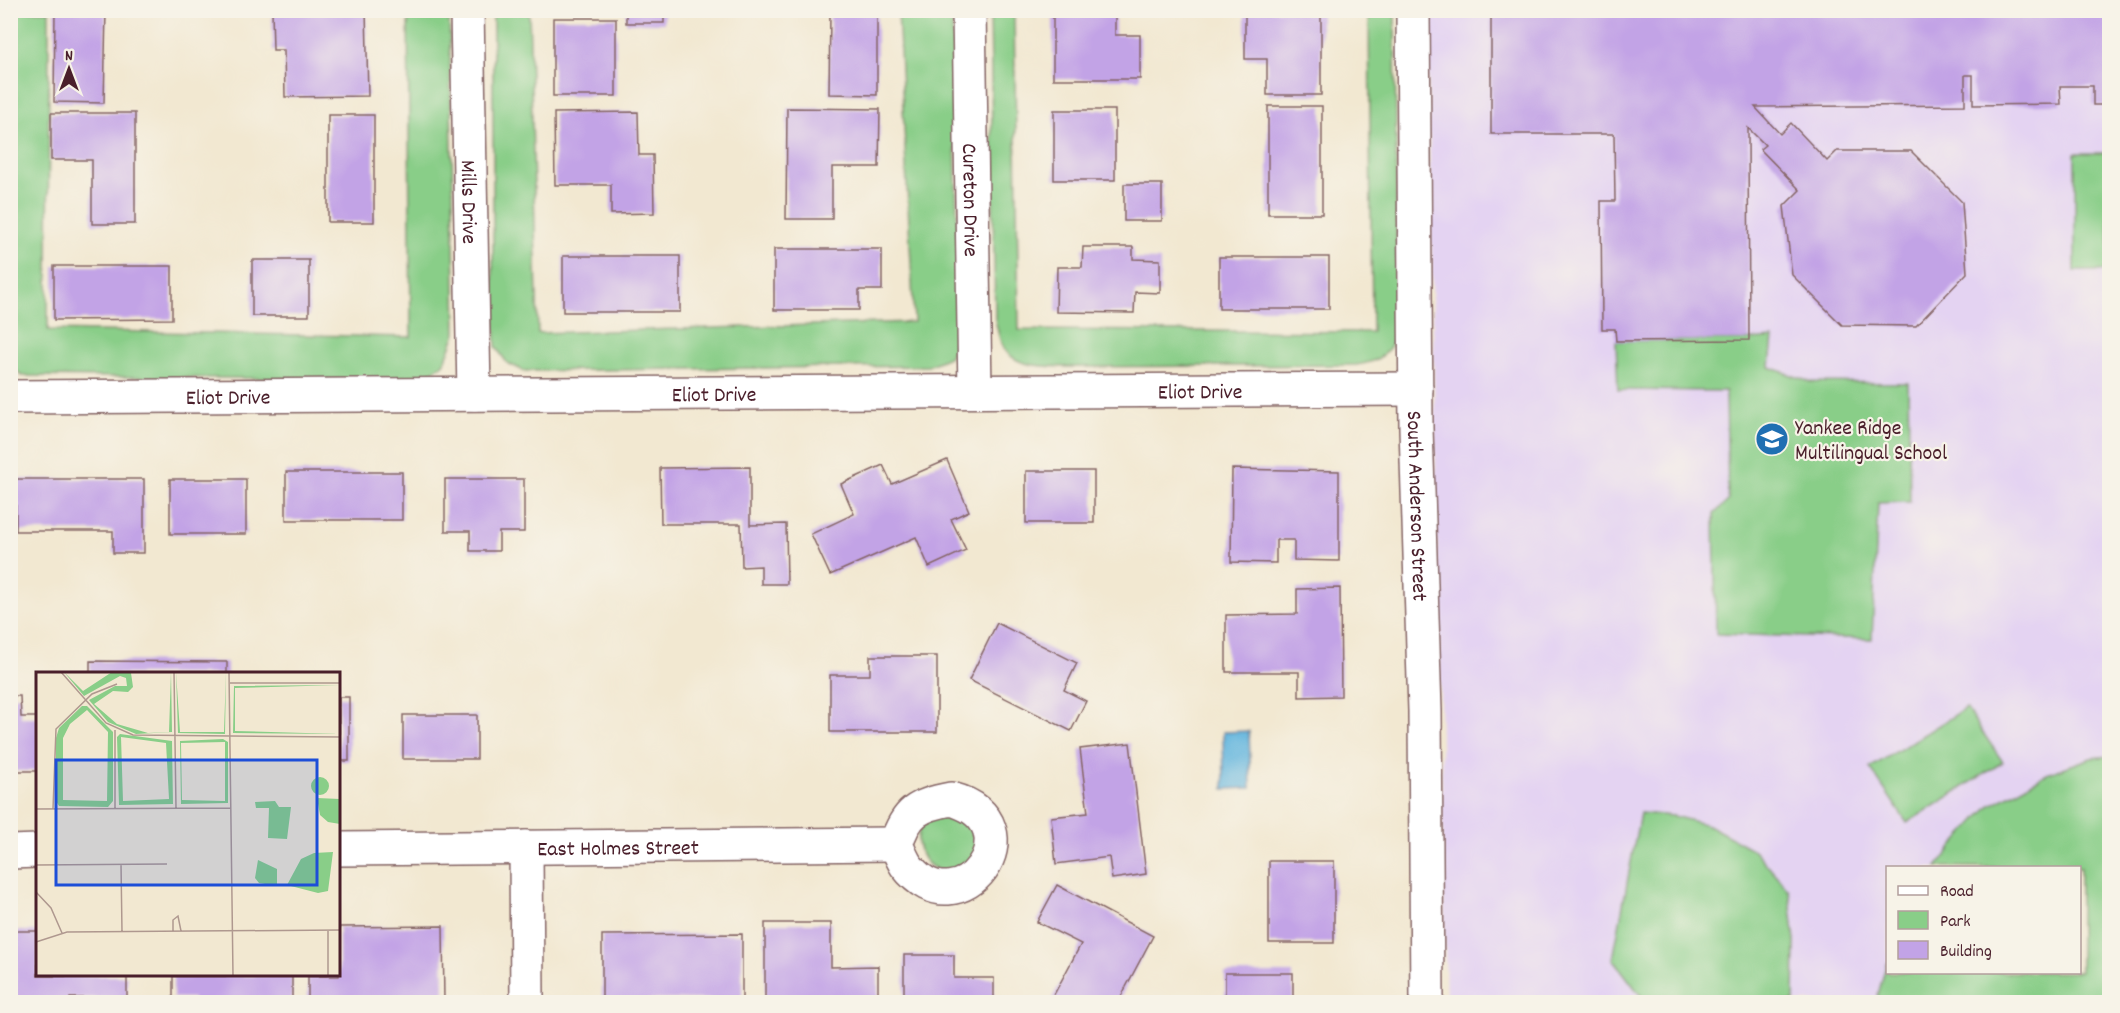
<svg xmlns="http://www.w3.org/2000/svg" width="2120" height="1013" viewBox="0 0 2120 1013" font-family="Dekko,sans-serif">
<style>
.built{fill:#e4d3f2;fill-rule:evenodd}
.green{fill:#89ce88;stroke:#6a765a;stroke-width:1.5}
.water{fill:#62b5de;stroke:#566a84;stroke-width:1.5}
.building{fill:#c2a3e6}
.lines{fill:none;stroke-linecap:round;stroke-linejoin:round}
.street-casing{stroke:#856565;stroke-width:36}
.street{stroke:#fff;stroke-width:33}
.labels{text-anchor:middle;stroke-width:4.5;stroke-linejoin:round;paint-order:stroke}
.street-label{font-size:22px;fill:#4a1f2b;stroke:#f7f3e8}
.poi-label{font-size:22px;fill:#4a1f2b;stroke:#f7f3e8;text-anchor:start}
.inset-road{fill:none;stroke:#af988f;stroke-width:1.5}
.view{fill:#1d4ed8;fill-opacity:0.15;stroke:#1d4ed8;stroke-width:3}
.inset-edge{fill:none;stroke:#4a1f2b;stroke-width:3}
</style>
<rect width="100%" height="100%" fill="#f7f3e8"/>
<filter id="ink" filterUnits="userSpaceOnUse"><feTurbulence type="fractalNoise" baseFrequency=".0167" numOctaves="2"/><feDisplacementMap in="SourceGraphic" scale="12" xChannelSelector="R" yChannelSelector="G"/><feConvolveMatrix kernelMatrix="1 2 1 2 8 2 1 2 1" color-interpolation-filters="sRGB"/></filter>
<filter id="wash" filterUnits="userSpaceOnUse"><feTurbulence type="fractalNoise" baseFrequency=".008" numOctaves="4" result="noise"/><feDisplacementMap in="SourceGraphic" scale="24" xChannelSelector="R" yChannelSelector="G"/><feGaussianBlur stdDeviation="1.35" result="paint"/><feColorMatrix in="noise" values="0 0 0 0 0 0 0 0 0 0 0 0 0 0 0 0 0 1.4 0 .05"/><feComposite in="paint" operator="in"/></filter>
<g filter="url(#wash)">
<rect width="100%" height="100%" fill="#f2e8d1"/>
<path class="built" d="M1427,11H2109V1002H1446ZM1888,868H2080V972H1888Z"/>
<g class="green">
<polygon points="10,11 49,11 48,330 411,337 408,11 449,11 456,333 444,364 419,380 22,376 10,365"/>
<polygon points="493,11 529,11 538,333 914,322 898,11 952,11 959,302 958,341 949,357 928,366 524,371 507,363 496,347 493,278"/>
<path d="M990,11H1014L1019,330L1372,332L1369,11H1395L1397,311C1397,342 1390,361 1356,365L1072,367C1048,366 1011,370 1001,342C998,335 997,326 995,319Z"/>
<rect x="2075" y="153" width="34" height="118"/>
<polygon points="1773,338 1770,367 1810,382 1908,383 1910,502 1878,503 1872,639 1716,634 1714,514 1728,501 1726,391 1618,390 1616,341 1749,340"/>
<polygon points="1966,708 2003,762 1907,823 1870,768"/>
<polygon points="2109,756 2109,1002 1876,1002 1887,962 1888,972 2080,972 2080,868 1937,867 1959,839 1989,806 2047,774 2091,758"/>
<path d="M947,808L984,838L961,872C954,871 945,873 938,870C922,864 913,842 921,827C925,819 940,813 947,808Z"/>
<polygon points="1640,813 1673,816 1708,825 1754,850 1789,890 1795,941 1794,1002 1660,1002 1644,1000 1613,959"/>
</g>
<polygon class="water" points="1249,731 1251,788 1224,789 1223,732"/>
<g id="blocks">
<g class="building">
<polygon points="55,10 106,10 104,103 54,102"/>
<polygon points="272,10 366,10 368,96 285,97 284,50 273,50"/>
<rect x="626" y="10" width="38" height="13"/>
<polygon points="1053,10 1115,10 1115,35 1140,35 1140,79 1053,79"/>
<polygon points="1245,10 1321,10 1321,95 1267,95 1267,59 1245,59"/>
<polygon points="1491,10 2110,10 2110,105 2093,105 2093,86 2060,86 2061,104 1973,105 1973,75 1965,75 1965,105 1755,107 1780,134 1791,123 1827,161 1837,151 1911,151 1962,202 1967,273 1916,326 1842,325 1792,275 1784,206 1800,190 1760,149 1765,145 1748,128 1749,340 1616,341 1615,329 1602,329 1601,201 1615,201 1614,134 1491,134"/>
<polygon points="830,12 877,12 877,95 829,94"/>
<rect x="553" y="18" width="63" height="78"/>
<rect x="1268" y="106" width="54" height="108"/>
<polygon points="787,108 880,109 879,167 832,167 832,219 786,219"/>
<rect x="1054" y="110" width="61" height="70"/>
<polygon points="638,112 639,155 653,155 654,213 611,214 611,185 555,185 554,113"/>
<polygon points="51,113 135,113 135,224 92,224 92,160 51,160"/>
<rect x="328" y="115" width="46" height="107"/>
<rect x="1124" y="184" width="38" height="37"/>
<polygon points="1083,247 1133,247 1133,259 1160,260 1160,293 1135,292 1134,313 1056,312 1057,267 1082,267"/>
<polygon points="774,249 882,249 882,290 859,290 859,310 774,310"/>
<rect x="563" y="256" width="117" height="56"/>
<rect x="1219" y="257" width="110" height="52"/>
<rect x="252" y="260" width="57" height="56"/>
<polygon points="54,266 172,266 172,319 54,320"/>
<polygon points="947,460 969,511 951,519 966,550 929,567 916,537 830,575 811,534 854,514 841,484 883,465 892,484"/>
<polygon points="750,467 750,525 786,524 787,584 761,584 761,566 742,567 741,524 661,524 660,468"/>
<polygon points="1232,469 1339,471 1339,561 1294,560 1294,540 1276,540 1276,563 1231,562"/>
<rect x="1026" y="471" width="68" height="52"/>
<rect x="286" y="472" width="116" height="48"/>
<polygon points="16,479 144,479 144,553 113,553 113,531 16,531"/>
<rect x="170" y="479" width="76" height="55"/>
<polygon points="445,479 524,479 524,532 499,532 499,551 470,551 470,531 445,531"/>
<polygon points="1340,588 1341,696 1299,697 1299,672 1226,672 1226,615 1297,614 1297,589"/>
<polygon points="997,623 1077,663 1064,690 1086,701 1071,731 969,680"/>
<polygon points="870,656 937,656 937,732 830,732 830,675 870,675"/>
<polygon points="90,661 227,662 227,674 90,674"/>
<polygon points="10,696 20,696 21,717 38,717 38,771 10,771"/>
<rect x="339" y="697" width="10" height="64"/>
<rect x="403" y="715" width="74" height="44"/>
<polygon points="1130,743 1146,874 1112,879 1109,857 1056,864 1051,817 1088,813 1080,749"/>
<rect x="1269" y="861" width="65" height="82"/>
<polygon points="1057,885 1153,936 1118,1002 1050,1002 1081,944 1037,922"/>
<polygon points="765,923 831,923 831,967 878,966 878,1002 765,1002"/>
<polygon points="443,926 444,1002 308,1002 308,976 339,976 339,927"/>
<polygon points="15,931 38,931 38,976 127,976 127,998 70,998 70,1002 16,1002"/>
<polygon points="742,934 742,999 602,1000 602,935"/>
<polygon points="904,955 954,955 954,978 994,978 994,1002 904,1002"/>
<rect x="1225" y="973" width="68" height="29"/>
<polygon points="173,976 292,976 292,1002 193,1002 193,998 173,998"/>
</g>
</g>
</g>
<g filter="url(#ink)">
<use href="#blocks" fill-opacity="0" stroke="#856565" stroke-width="1.5"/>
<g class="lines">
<defs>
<g id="street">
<path id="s1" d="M467,10L474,394"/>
<path id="s2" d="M969,10L975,391"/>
<path id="s3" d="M1413,10L1416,428L1425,711L1427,1002"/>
<path id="s4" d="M10,397L1416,389"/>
<path d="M951,799C1041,823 959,936 906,865C902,859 899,851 896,844C906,812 918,805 951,799Z"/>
<polyline points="526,847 527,1002"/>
<path id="s5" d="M339,849L896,844"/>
<polyline points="10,852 38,851"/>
</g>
</defs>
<use href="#street" class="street-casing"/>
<use href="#street" class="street"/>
</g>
</g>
<defs>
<symbol id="school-disc" viewBox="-11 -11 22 22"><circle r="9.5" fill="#1f6fb2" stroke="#f7f3e8"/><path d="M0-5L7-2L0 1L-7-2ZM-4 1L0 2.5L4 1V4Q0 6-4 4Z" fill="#fff"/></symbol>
</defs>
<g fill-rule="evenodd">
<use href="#school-disc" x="1753" y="420" width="38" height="38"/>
</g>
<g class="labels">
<g class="street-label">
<text dy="8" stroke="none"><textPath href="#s2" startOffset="190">Cureton Drive</textPath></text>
<text dy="8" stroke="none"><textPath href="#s1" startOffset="192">Mills Drive</textPath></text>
<text dy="8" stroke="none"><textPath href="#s4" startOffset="1190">Eliot Drive</textPath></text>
<text dy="8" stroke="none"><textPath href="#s4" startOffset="704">Eliot Drive</textPath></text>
<text dy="8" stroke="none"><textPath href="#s4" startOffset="218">Eliot Drive</textPath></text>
<text dy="8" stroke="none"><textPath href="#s3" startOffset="496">South Anderson Street</textPath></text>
<text dy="8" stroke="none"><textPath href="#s5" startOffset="279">East Holmes Street</textPath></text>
</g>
<g class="poi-label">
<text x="1795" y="434">Yankee Ridge<tspan x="1795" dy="25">Multilingual School</tspan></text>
</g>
</g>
<g transform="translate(36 672)">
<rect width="304" height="304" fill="#f2e8d1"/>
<path d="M28,0L47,19L76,0L95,1L97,15L92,20L77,19L58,32L81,52L112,61L133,60L135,0L136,60L100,62L72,50L53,28L79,14H91L90,6L84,4L48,24ZM140,0L144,60H188L190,0L189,62L142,61ZM304,13L199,16V59L304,62L197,61L198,14ZM46,34H51L77,60V129L72,135L23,134L20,129V66L23,56ZM51,38L72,60L71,129L27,128V66L34,52ZM84,62L136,69L137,132L83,133L81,65ZM85,65L130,71L133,127L87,129ZM187,67L192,70V131L145,132L144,69ZM189,70V129L146,128L145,71ZM275 114a9 9 0 1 1 18 0a9 9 0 1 1-18 0ZM281,126L304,127V152L292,150L284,143ZM239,129L243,135H255L251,167L232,166L233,136H220L219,130ZM297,180L292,219L282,221L251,213L265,187L278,181ZM222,188L241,197V214L223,211L219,206Z" fill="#89ce88" fill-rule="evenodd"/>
<path class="inset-road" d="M25,0L70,51L97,63L305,65M138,0L140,136M193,0L197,304M194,11H305M79,136V58M0,137L195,136M17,137L20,57L56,22L81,12M85,192L86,260M0,193L131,192M0,220L15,236L26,261M292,258V304M137,259V248L142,244L145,259M0,270L31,260L305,258"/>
<path class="view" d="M20,88H281V213H20Z"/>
<rect width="304" height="304" class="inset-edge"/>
</g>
<rect width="2120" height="1013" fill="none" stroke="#f7f3e8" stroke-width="36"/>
<rect x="1886" y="866" width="195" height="108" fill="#f7f3e8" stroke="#b29e9c" stroke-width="1.5"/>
<rect x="1898" y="886" width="30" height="9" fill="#ffffff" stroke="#b29e9c" stroke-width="1.5"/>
<text x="1940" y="896" font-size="18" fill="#4a1f2b">Road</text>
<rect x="1898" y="911" width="30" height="18" fill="#89ce88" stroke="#b29e9c" stroke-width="1.5"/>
<text x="1940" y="926" font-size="18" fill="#4a1f2b">Park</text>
<rect x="1898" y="941" width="30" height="18" fill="#c2a3e6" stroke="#b29e9c" stroke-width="1.5"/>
<text x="1940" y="956" font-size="18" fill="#4a1f2b">Building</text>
<g transform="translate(69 69)" stroke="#f7f3e8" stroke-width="4.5" paint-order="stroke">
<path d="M0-4.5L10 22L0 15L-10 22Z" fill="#4a1f2b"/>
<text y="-9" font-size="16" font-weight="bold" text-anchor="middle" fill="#4a1f2b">N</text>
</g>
</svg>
